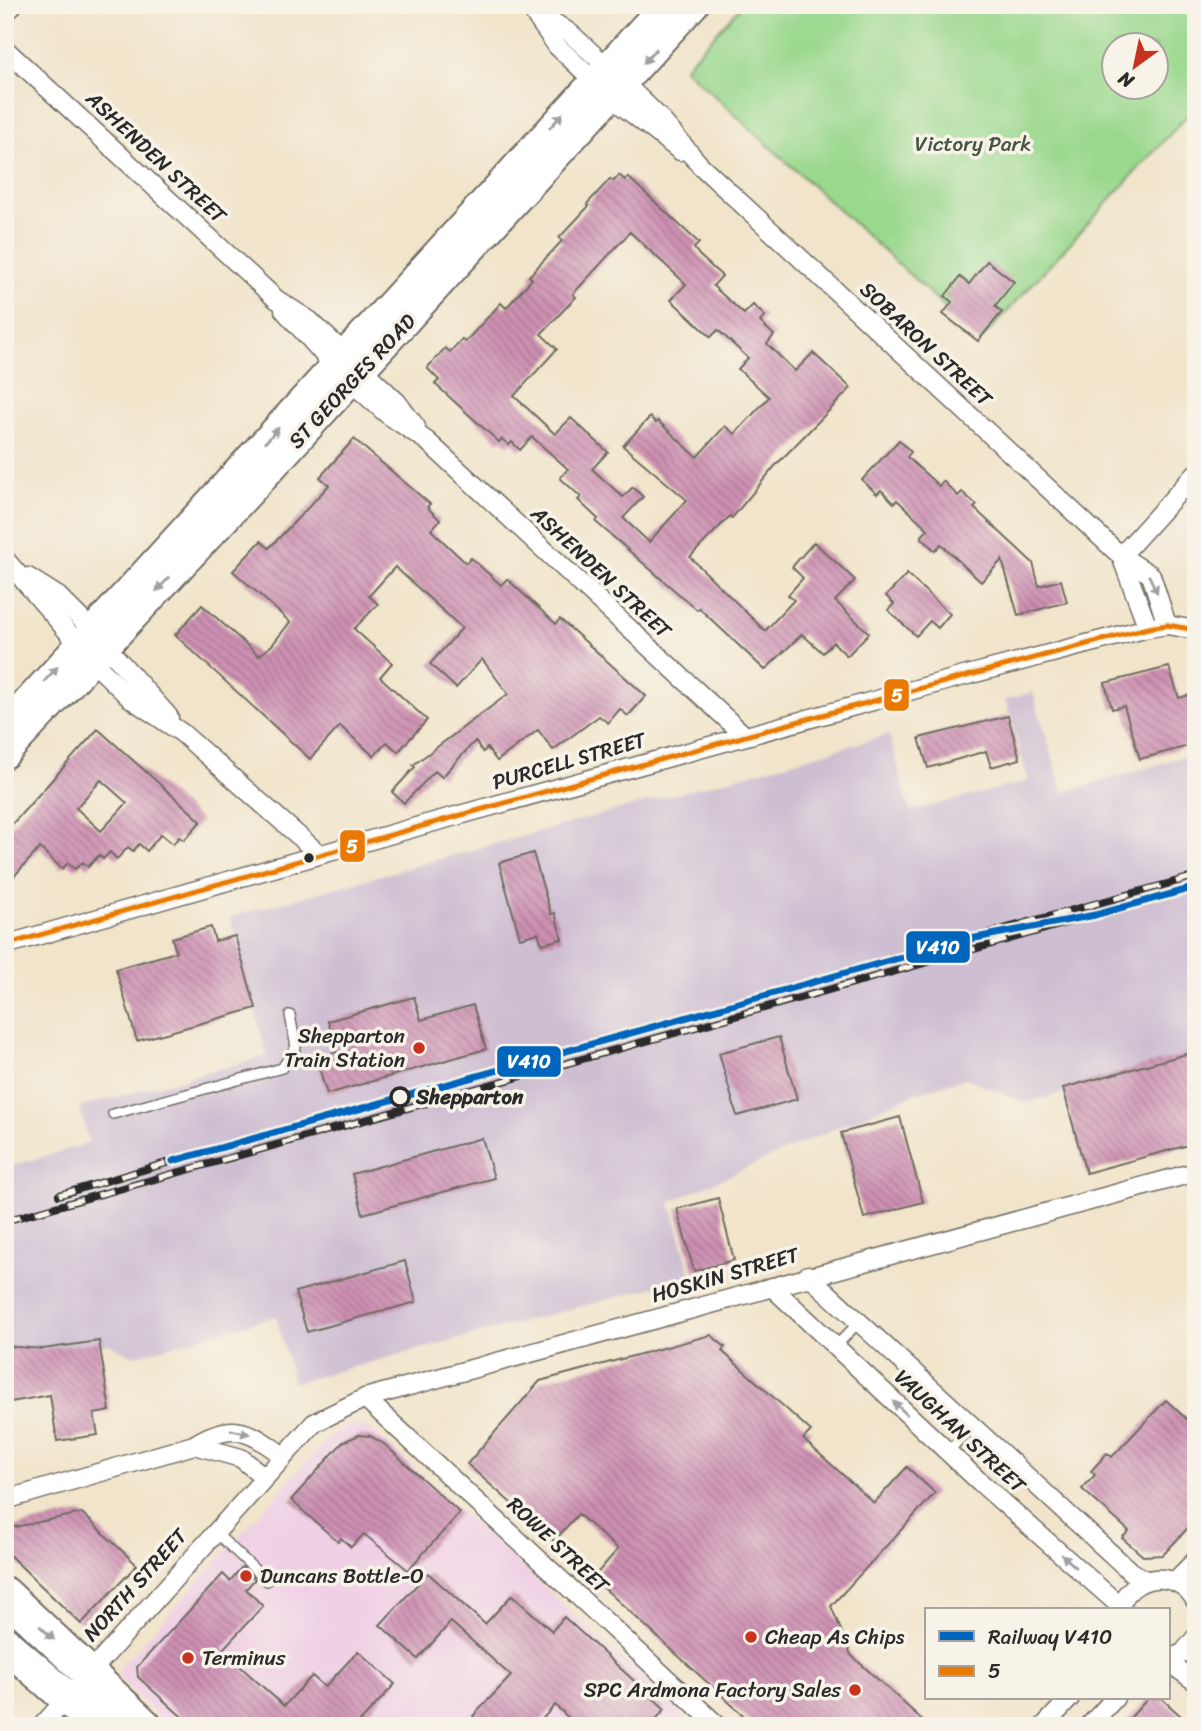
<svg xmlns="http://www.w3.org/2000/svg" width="1201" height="1731" viewBox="0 0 1201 1731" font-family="Sriracha,sans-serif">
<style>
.built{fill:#f0d0e5}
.industrial{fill:#cebed2}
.park{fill:#9ad88d;stroke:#62825c;stroke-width:2;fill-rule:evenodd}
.building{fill:url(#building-back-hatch);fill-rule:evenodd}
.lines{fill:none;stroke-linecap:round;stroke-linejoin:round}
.lane-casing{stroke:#706c63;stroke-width:12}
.street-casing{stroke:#706c63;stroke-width:21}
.secondary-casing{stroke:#706c63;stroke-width:30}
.highway-casing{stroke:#706c63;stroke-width:37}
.lane{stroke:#fff;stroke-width:9}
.street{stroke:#fff;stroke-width:18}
.secondary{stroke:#fff;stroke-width:26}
.highway{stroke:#fff;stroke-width:33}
.rail-casing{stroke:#2b2b2b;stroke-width:8}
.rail{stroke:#f7f3e8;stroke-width:5;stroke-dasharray:16;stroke-linecap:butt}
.bus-1-casing{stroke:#f7f3e8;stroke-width:10}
.bus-1{stroke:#ea7904;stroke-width:5}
.rail-1-casing{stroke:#f7f3e8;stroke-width:12}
.rail-1{stroke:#0065bd;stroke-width:7}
.oneway{fill:#a0a0a0}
.bus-dot{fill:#2b2b2b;stroke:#f7f3e8;stroke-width:2.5}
.poi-dot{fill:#c8321e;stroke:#f7f3e8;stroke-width:2.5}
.stop-dot{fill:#f7f3e8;stroke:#2b2b2b;stroke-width:3.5}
.labels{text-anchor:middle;stroke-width:7;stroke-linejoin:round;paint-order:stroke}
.park-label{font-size:21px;fill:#475644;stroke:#f7f3e8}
.street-label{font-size:21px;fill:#2b2b2b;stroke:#f7f3e8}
.poi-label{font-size:21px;fill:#2b2b2b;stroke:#f7f3e8;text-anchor:start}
.stop-label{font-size:21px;font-weight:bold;fill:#2b2b2b;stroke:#f7f3e8;text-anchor:start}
.line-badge{stroke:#f7f3e8;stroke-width:2.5}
.badge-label{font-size:19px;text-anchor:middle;font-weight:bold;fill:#fff}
</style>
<defs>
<pattern id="building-back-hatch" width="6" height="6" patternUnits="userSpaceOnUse" patternTransform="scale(1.75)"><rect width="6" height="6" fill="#cd90b2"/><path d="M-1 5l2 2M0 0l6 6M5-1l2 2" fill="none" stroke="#a77691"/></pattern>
</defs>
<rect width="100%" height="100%" fill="#f7f3e8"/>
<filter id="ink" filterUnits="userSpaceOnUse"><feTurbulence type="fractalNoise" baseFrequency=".0143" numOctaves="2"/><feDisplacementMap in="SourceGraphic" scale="14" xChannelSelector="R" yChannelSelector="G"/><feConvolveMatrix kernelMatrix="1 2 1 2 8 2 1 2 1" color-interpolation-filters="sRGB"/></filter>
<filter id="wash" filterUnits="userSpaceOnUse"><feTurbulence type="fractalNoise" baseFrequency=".00686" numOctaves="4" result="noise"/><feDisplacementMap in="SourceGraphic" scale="28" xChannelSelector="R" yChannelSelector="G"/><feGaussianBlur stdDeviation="1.57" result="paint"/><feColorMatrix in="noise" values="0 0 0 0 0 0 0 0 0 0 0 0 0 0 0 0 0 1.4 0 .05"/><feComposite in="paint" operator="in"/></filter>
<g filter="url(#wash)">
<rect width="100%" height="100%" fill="#f1e4ca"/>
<polygon class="built" points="351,1424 370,1428 695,1726 168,1726 118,1678 119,1669 330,1436"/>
<polygon class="industrial" points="1033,692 1063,793 1196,753 1196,1055 1026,1103 966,1078 913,1094 670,1202 692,1277 293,1383 276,1316 135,1356 108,1344 41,1357 5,1354 5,1168 89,1143 80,1107 267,1056 230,917 889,735 910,811 1029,781 1005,700"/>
<path class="park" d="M742,5H1196V106L981,340L684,68ZM1114,46H1156V88H1114Z"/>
<g id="blocks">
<g class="building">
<path d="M619,175L625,180L628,177L699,243L694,248L699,255L722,276L713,286L744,314L753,305L765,316L760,322L774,335L767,344L795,371L813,353L851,388L775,466L732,518L730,516L690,557L765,631L794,600L788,595L803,578L792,567L814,542L855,580L835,601L869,633L847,656L833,642L823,653L802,634L765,670L699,608L697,610L596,522L598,519L578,500L581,497L560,478L568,469L532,437L520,450L512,442L509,445L502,439L499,442L435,384L439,380L427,368L445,348L450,352L462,339L465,342L501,303L506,308L532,279L529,276L562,241L559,238L589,206L587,204L610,179L614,181ZM630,232L686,284L671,300L711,337L718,330L748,358L738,369L769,397L735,434L725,426L697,457L658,421L656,423L650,417L623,446L687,500L649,542L623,518L643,497L633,487L623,497L592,469L608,452L571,418L555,434L514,396L557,349L541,334L576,297L573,294Z"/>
<polygon points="987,261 1014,282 995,306 1002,312 978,341 943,314 952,302 945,296 960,277 969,284"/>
<polygon points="354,439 430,504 427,507 440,520 431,530 466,563 471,558 501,585 507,579 556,624 560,619 646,696 628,716 620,709 608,723 599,716 553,750 538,730 497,761 487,748 483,752 475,741 442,777 435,771 404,803 392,792 415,767 413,765 508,694 482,659 456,688 430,664 462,628 395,567 369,596 378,604 354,629 392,663 380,677 427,720 398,752 387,742 374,756 340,726 310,759 175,635 202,605 259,656 272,645 290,622 233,571 261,541 269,548 305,511 329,485 320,477"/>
<polygon points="899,440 911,452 907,457 939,486 943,481 958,496 962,492 977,505 974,508 1033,563 1039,586 1061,580 1067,602 1018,615 1002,560 981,582 941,544 935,551 921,537 928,529 897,500 894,503 881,490 877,494 862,480"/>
<polygon points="907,574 950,614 938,628 930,621 916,636 888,610 894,604 886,596"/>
<polygon points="1169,667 1179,698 1196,693 1196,744 1140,759 1124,706 1112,709 1105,683"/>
<polygon points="1008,716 1020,759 991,767 986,751 928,768 919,738"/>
<path d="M98,729L201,821L184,840L179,837L173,844L161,834L147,851L139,844L133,851L128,847L117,859L110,852L103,859L99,855L88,867L83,862L75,869L68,863L62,869L40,848L5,886V832ZM101,780L127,803L101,831L76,808Z"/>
<polygon points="533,853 551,914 555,913 562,939 542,944 538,933 520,938 499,863"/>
<polygon points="211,927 215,941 235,936 256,1008 137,1041 116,969 176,952 172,938"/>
<polygon points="414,997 421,1020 473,1005 486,1049 327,1094 316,1058 337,1052 328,1021"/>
<polygon points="779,1037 797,1099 737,1116 719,1053"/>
<polygon points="1190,1053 1196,1074 1196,1143 1086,1173 1063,1088"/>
<polygon points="900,1117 923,1202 864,1218 841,1133"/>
<polygon points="482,1138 494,1178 363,1214 352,1174"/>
<polygon points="718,1198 734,1260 694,1271 677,1209"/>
<polygon points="405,1261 416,1302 307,1332 295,1292"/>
<polygon points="711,1335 725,1347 722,1351 811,1431 803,1439 874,1503 907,1467 935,1493 831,1606 851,1655 929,1726 755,1726 593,1578 618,1549 578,1514 554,1541 467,1464 540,1381"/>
<polygon points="99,1341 110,1411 94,1414 98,1435 57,1441 50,1395 5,1403 5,1346 43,1349"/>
<polygon points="1166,1400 1196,1428 1196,1519 1163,1555 1143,1556 1122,1538 1129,1531 1082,1489 1095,1475 1091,1471 1107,1453 1112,1457"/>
<polygon points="359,1435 370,1436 384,1444 460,1513 408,1570 364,1534 351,1547 341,1538 338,1542 291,1500 343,1442"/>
<polygon points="82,1513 137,1565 81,1624 5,1551 5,1529"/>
<polygon points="242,1567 255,1579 246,1589 263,1606 222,1650 284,1706 312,1676 325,1687 358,1651 395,1684 356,1726 192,1726 138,1677 137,1667 223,1574 230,1581"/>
<polygon points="428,1573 485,1624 512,1595 552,1631 564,1617 665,1709 650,1726 577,1726 555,1705 536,1726 484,1726 473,1716 511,1676 451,1622 418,1659 380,1625"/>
<polygon points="1148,1698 1161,1698 1192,1726 1123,1726"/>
</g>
</g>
</g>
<g filter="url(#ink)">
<use href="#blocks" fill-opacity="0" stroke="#706c63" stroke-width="2"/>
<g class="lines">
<defs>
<g id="lane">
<polyline points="113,1114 282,1068 296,1047 290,1015"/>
<polyline points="835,1347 859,1322"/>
<polyline points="948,1452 972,1426"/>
<polyline points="215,1532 267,1581"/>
</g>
<g id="street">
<polyline points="527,5 570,33 606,66"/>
<polyline points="5,14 13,5"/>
<polyline points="535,15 557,46 593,80"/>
<polyline points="5,49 276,299 309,320 345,354"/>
<polyline points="625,84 658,116 700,165 1121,556 1151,575 1167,625"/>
<polyline points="612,98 680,151"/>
<polyline points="284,310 334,366"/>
<polyline points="363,370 397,402 416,427"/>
<polyline points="351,382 387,414 427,441 745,736"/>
<polyline points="1121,556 1196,473"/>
<polyline points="1121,556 1148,628"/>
<polyline points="5,559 79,645"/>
<polyline points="28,577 58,596 92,630"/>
<polyline points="105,645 169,717"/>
<polyline points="91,660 130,698 182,733 319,854"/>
<polyline points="5,945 423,825 960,677 1148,628 1167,625 1196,630"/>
<polyline points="808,1275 1131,1572 1146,1580"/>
<polyline points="772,1287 981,1483 1120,1606"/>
<polyline points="365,1398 718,1726"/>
<polyline points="194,1445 241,1458 263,1476"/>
<path d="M5,1500L194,1445C232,1421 249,1430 283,1456"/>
<polyline points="1175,1581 1196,1560"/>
<path d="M1119,1610C1128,1573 1179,1567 1196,1602"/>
<polyline points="1168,1659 1183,1653 1196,1637"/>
<polyline points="1168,1662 1196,1682"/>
<polyline points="42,1726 314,1423 365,1398 1196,1172"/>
<polyline points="1044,1726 1070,1698"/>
<polyline points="1089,1726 1115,1698"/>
</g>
<g id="secondary">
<polyline points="5,725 663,5"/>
<polyline points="5,755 237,507 695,5"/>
</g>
<g id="highway">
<polyline points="5,1594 145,1726"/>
<polyline points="5,1644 99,1726"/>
</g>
</defs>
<use href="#lane" class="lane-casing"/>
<use href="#street" class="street-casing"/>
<use href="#secondary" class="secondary-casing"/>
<use href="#highway" class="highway-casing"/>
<use href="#lane" class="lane"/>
<use href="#street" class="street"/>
<use href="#secondary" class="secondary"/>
<use href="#highway" class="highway"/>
<defs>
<g id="rail">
<polyline points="960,941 1196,876"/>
<polyline points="59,1195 173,1161"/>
<polyline points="5,1221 1095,915"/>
</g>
</defs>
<use href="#rail" class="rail-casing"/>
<use href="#rail" class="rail"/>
<defs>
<path id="bus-1" d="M5,945C385,836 765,728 1148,628L1167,625L1196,630"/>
</defs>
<use href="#bus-1" class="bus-1-casing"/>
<use href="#bus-1" class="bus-1"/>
<defs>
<polyline id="rail-1" points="173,1161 960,941 1095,915 1196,887"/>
</defs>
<use href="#rail-1" class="rail-1-casing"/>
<use href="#rail-1" class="rail-1"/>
</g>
<defs><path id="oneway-solid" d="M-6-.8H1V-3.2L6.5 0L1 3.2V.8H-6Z" transform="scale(1.75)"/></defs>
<g class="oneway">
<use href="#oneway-solid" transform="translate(650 56) rotate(132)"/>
<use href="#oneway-solid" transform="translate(556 121) rotate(-48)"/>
<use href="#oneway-solid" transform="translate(272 435) rotate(-48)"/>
<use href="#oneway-solid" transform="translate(163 584) rotate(134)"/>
<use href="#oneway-solid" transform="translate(1153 584) rotate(64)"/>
<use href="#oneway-solid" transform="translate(51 674) rotate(-47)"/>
<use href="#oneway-solid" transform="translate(900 1408) rotate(-137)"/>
<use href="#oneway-solid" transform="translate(240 1432) rotate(13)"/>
<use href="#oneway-solid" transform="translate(1069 1561) rotate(-139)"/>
<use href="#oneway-solid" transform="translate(47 1633) rotate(43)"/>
</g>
</g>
<circle class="bus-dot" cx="309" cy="858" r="6"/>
<g class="poi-dot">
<circle cx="419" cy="1048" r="7"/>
<circle cx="246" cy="1576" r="7"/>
<circle cx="751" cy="1637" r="7"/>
<circle cx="188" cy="1658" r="7"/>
<circle cx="855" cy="1690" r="7"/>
</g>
<circle class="stop-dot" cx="400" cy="1097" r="9"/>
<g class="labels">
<g class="park-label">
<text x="973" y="151">Victory Park</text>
</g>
<g class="street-label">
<text transform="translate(156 157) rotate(43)" y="7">ASHENDEN STREET</text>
<text transform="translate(926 344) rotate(43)" y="7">SOBARON STREET</text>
<text transform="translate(352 381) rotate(-47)" y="7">ST GEORGES ROAD</text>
<text transform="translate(601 572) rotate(43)" y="7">ASHENDEN STREET</text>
<text transform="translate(569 761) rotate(-16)" y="7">PURCELL STREET</text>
<text transform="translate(725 1275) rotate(-16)" y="7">HOSKIN STREET</text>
<text transform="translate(960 1431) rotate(43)" y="7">VAUGHAN STREET</text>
<text transform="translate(558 1545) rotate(43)" y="7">ROWE STREET</text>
<text transform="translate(135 1585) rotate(-48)" y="7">NORTH STREET</text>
</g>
<g class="poi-label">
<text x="405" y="1043" text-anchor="end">Shepparton<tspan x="405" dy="24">Train Station</tspan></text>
<text x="260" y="1583">Duncans Bottle-O</text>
<text x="765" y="1644">Cheap As Chips</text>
<text x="202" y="1665">Terminus</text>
<text x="841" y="1697" text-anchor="end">SPC Ardmona Factory Sales</text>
</g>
<g class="stop-label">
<text x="416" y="1104">Shepparton</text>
</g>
</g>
<g class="line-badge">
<rect x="883" y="678" width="27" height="34" rx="7" fill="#ea7904"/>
<rect x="339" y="829" width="27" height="34" rx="7" fill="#ea7904"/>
<rect x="905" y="930" width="66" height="34" rx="7" fill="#0065bd"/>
<rect x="496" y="1045" width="66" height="33" rx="7" fill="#0065bd"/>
</g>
<g class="badge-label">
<text x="897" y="702">5</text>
<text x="352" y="853">5</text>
<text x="938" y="954">V410</text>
<text x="529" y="1068">V410</text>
</g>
<rect width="1201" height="1731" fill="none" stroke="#f7f3e8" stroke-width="28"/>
<rect x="925" y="1608" width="245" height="91" fill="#f7f3e8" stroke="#a5a39c" stroke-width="2"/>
<rect x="939" y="1631" width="35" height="10" fill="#0065bd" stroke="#a5a39c" stroke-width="2"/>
<text x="988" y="1644" font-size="21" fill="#2b2b2b">Railway V410</text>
<rect x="939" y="1666" width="35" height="10" fill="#ea7904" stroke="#a5a39c" stroke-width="2"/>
<text x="988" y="1678" font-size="21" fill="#2b2b2b">5</text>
<g transform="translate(1135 66) rotate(213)"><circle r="33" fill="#f7f3e8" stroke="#a5a39c" stroke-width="2"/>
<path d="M0-5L12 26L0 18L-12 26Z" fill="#c8321e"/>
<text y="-10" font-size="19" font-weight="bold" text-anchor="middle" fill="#2b2b2b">N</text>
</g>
</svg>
